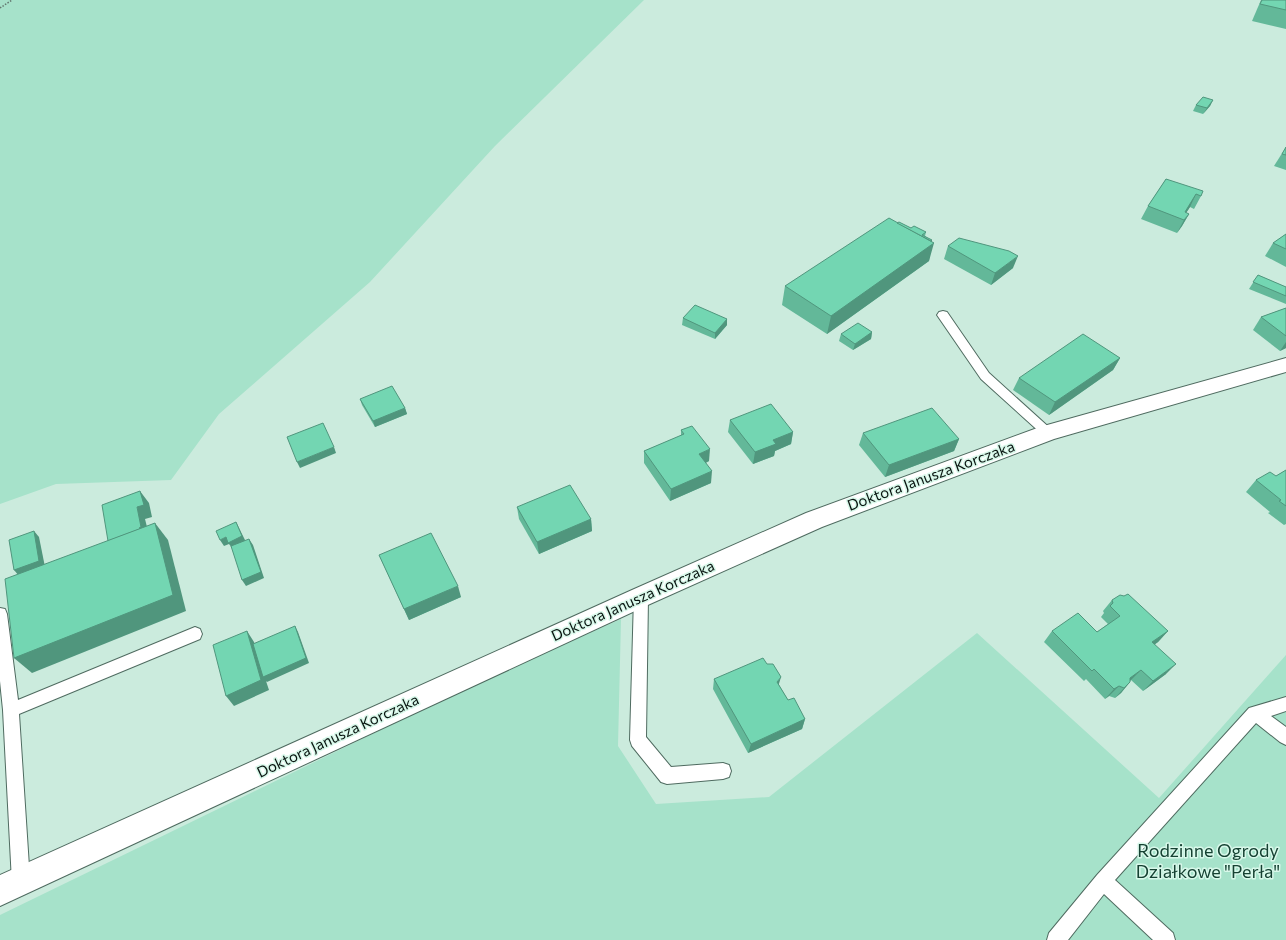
<svg xmlns="http://www.w3.org/2000/svg" width="1286" height="940" viewBox="0 0 1286 940" font-family="Commissioner,sans-serif">
<style>
.green{fill:#a6e2ca}
.lines{fill:none;stroke-linecap:round;stroke-linejoin:round}
.lane-casing{stroke:#4f6b60;stroke-width:2}
.secondary-casing{stroke:#4f6b60;stroke-width:2}
.path{stroke:#63786f;stroke-width:1.5;stroke-dasharray:1.5 1.5;stroke-linecap:butt}
.lane{fill:#fff;fill-rule:evenodd}
.secondary{fill:#fff;fill-rule:evenodd}
.wall{fill:#63b899}
.shaded-wall{fill:#50967d}
.building{fill:#73d6b2;stroke:#50967d}
.labels{text-anchor:middle;stroke-width:3;stroke-linejoin:round;paint-order:stroke}
.street-label{font-size:15px;fill:#091410;stroke:#d8f8ea}
.near-park-label{font-size:18px;fill:#154132;stroke:#d8f8ea}
</style>
<rect width="100%" height="100%" fill="#cbebdd"/>
<g class="green">
<polygon points="0,0 644,0 495,146 370,282 219,414 171,480 56,484 0,504"/>
<polygon points="621,619 618,746 656,804 769,797 977,633 1159,798 1286,655 1286,940 0,940 0,915 483,680"/>
</g>
<g class="lines">
<defs>
<g id="lane">
<polygon points="943,311 947,312 989,373 1052,430 1054,433 1052,436 1048,438 1044,436 981,379 937,315 939,312"/>
<polygon points="641,591 646,593 648,597 646,737 671,767 723,763 729,765 731,771 729,777 723,779 667,784 661,782 632,746 630,740 634,597 636,593"/>
<polygon points="0,608 5,609 7,614 18,700 195,627 200,629 202,634 200,639 19,714 30,882 27,888 21,891 15,888 12,882 3,710 0,681"/>
<polygon points="1286,697 1286,711 1271,716 1286,727 1286,745 1280,742 1256,723 1115,880 1173,933 1175,940 1153,940 1104,894 1068,940 1047,940 1049,933 1097,875 1249,708"/>
</g>
<polygon id="secondary" points="1286,358 1286,372 1054,439 822,527 650,604 0,906 0,875 632,590 806,513 1040,427"/>
</defs>
<use href="#lane" class="lane-casing"/>
<use href="#secondary" class="secondary-casing"/>
<polyline class="path" points="0,8 12,0"/>
<use href="#lane" class="lane"/>
<use href="#secondary" class="secondary"/>
</g>
<g class="wall">
<polygon points="1261,0 1286,0 1286,29 1252,21"/>
<polygon points="1213,100 1210,106 1203,114 1193,111 1196,105"/>
<polygon points="1286,147 1286,170 1274,166"/>
<polygon points="1166,179 1201,196 1194,209 1190,207 1186,213 1189,214 1182,226 1177,233 1141,219 1148,206"/>
<polygon points="897,223 911,228 926,232 925,236 932,241 929,261 827,334 782,305 785,286"/>
<polygon points="1286,234 1286,267 1265,256 1273,243"/>
<polygon points="948,246 1013,268 991,285 944,259"/>
<polygon points="1258,275 1286,287 1286,304 1249,289"/>
<polygon points="1286,308 1286,348 1280,351 1253,330 1261,317"/>
<polygon points="683,318 727,319 727,325 715,339 682,325"/>
<polygon points="872,332 871,339 853,350 839,341 841,334"/>
<polygon points="1120,358 1113,370 1049,415 1013,390 1019,378"/>
<polygon points="360,399 405,408 407,414 375,427 362,405"/>
<polygon points="730,420 793,432 791,444 775,451 774,456 753,464 728,432"/>
<polygon points="681,430 709,461 706,463 711,483 670,501 644,463 644,451 681,436"/>
<polygon points="863,433 959,439 954,451 885,477 859,445"/>
<polygon points="1286,470 1286,524 1284,525 1268,513 1270,512 1246,492 1256,480 1276,476"/>
<polygon points="517,507 591,519 592,531 539,554 519,519"/>
<polygon points="379,555 461,597 409,620"/>
<polygon points="1112,600 1168,631 1158,642 1155,644 1166,674 1143,691 1131,680 1130,681 1130,682 1121,693 1115,698 1109,696 1105,699 1086,679 1084,681 1044,642 1052,631 1097,632 1108,624 1101,617 1104,613 1103,611"/>
<polygon points="714,679 779,685 788,700 805,719 802,729 748,753 713,689"/>
</g>
<g class="shaded-wall">
<polygon points="1213,100 1210,106 1203,114 1207,108"/>
<polygon points="1196,194 1190,207 1182,219 1185,212"/>
<polygon points="1189,214 1182,226 1177,233 1184,220"/>
<polygon points="932,240 930,245 934,243 929,261 827,334 831,316"/>
<polygon points="1018,256 1013,268 991,285 995,273"/>
<polygon points="727,319 727,325 715,339 715,333"/>
<polygon points="872,332 871,339 853,350 855,344"/>
<polygon points="1286,342 1286,348 1280,351"/>
<polygon points="1120,358 1113,370 1049,415 1055,402"/>
<polygon points="405,408 407,414 375,427 373,421"/>
<polygon points="793,432 791,444 775,451 774,456 753,464 755,452 773,440"/>
<polygon points="959,439 954,451 885,477 889,465"/>
<polygon points="334,447 336,453 300,468 297,462"/>
<polygon points="710,449 709,461 698,466 699,454"/>
<polygon points="712,471 711,483 670,501 671,489"/>
<polygon points="140,491 149,503 152,517 145,519 150,539 142,535 139,528 137,507"/>
<polygon points="591,519 592,531 539,554 537,542"/>
<polygon points="236,522 246,542 232,548 229,544 224,546 220,540 226,537"/>
<polygon points="155,523 168,540 186,611 32,673 14,658"/>
<polygon points="34,531 39,537 45,567 19,576 14,570"/>
<polygon points="249,539 253,545 264,578 246,586 242,580"/>
<polygon points="458,586 461,597 409,620 404,609"/>
<polygon points="295,626 298,632 309,663 267,682 266,681 269,690 234,706 226,696 247,631 254,642 265,676"/>
<polygon points="1168,631 1158,642 1143,653 1152,642"/>
<polygon points="1176,664 1166,674 1143,691 1153,681"/>
<polygon points="1141,670 1131,680 1120,688 1130,678"/>
<polygon points="781,677 778,687 777,682"/>
<polygon points="1130,682 1121,693 1115,698 1124,688"/>
<polygon points="1119,686 1109,696 1105,699 1114,689"/>
<polygon points="805,719 802,729 748,753 751,744"/>
</g>
<g class="building">
<polygon points="1262,0 1286,0 1286,10 1260,4"/>
<polygon points="1203,97 1213,100 1207,108 1196,105"/>
<polygon points="1286,147 1286,155 1282,154"/>
<polygon points="1166,179 1203,191 1201,196 1196,194 1185,212 1189,214 1184,220 1148,206"/>
<polygon points="889,218 934,243 831,316 785,286"/>
<polygon points="899,222 911,228 914,226 926,232 922,235 932,240 931,241 897,223"/>
<polygon points="1286,234 1286,249 1273,243"/>
<polygon points="959,238 1009,251 1018,256 995,273 948,246"/>
<polygon points="1258,275 1286,287 1286,296 1253,282"/>
<polygon points="695,305 727,319 715,333 683,318"/>
<polygon points="1286,308 1286,336 1261,317"/>
<polygon points="858,323 872,332 855,344 841,334"/>
<polygon points="1083,334 1120,358 1055,402 1019,378"/>
<polygon points="392,386 405,408 373,421 360,399"/>
<polygon points="771,404 793,432 773,440 776,444 755,452 730,420"/>
<polygon points="932,408 959,439 889,465 863,433"/>
<polygon points="323,423 334,447 297,462 287,437"/>
<polygon points="692,426 710,449 699,454 712,471 671,489 644,451 684,434 681,430"/>
<polygon points="1286,470 1286,506 1279,501 1281,500 1256,480 1270,472 1276,476"/>
<polygon points="570,485 591,519 537,542 517,507"/>
<polygon points="140,491 144,505 137,507 141,527 139,528 140,529 108,541 102,505"/>
<polygon points="236,522 242,536 228,543 226,537 220,540 216,531"/>
<polygon points="155,523 173,595 14,658 5,579"/>
<polygon points="34,531 39,561 14,570 9,540"/>
<polygon points="431,533 458,586 404,609 379,555"/>
<polygon points="249,539 261,572 242,580 231,546"/>
<polygon points="1128,594 1168,631 1152,642 1176,664 1153,681 1141,670 1130,678 1130,682 1124,688 1119,686 1114,689 1094,669 1092,671 1052,631 1078,613 1097,632 1120,616 1110,606 1113,603 1112,600 1120,595 1124,596"/>
<polygon points="295,626 306,658 263,677 253,644"/>
<polygon points="247,631 261,680 226,696 213,645"/>
<polygon points="763,658 767,664 773,664 781,677 777,682 788,700 794,698 805,719 751,744 714,679"/>
</g>
<g class="labels">
<g class="street-label">
<text transform="translate(931 476) rotate(-20)" y="5">Doktora Janusza Korczaka</text>
<text transform="translate(633 601) rotate(-24)" y="5">Doktora Janusza Korczaka</text>
<text transform="translate(338 736) rotate(-25)" y="5">Doktora Janusza Korczaka</text>
</g>
<g class="near-park-label">
<text x="1208" y="857">Rodzinne Ogrody<tspan x="1208" dy="21">Działkowe "Perła"</tspan></text>
</g>
</g>
</svg>
